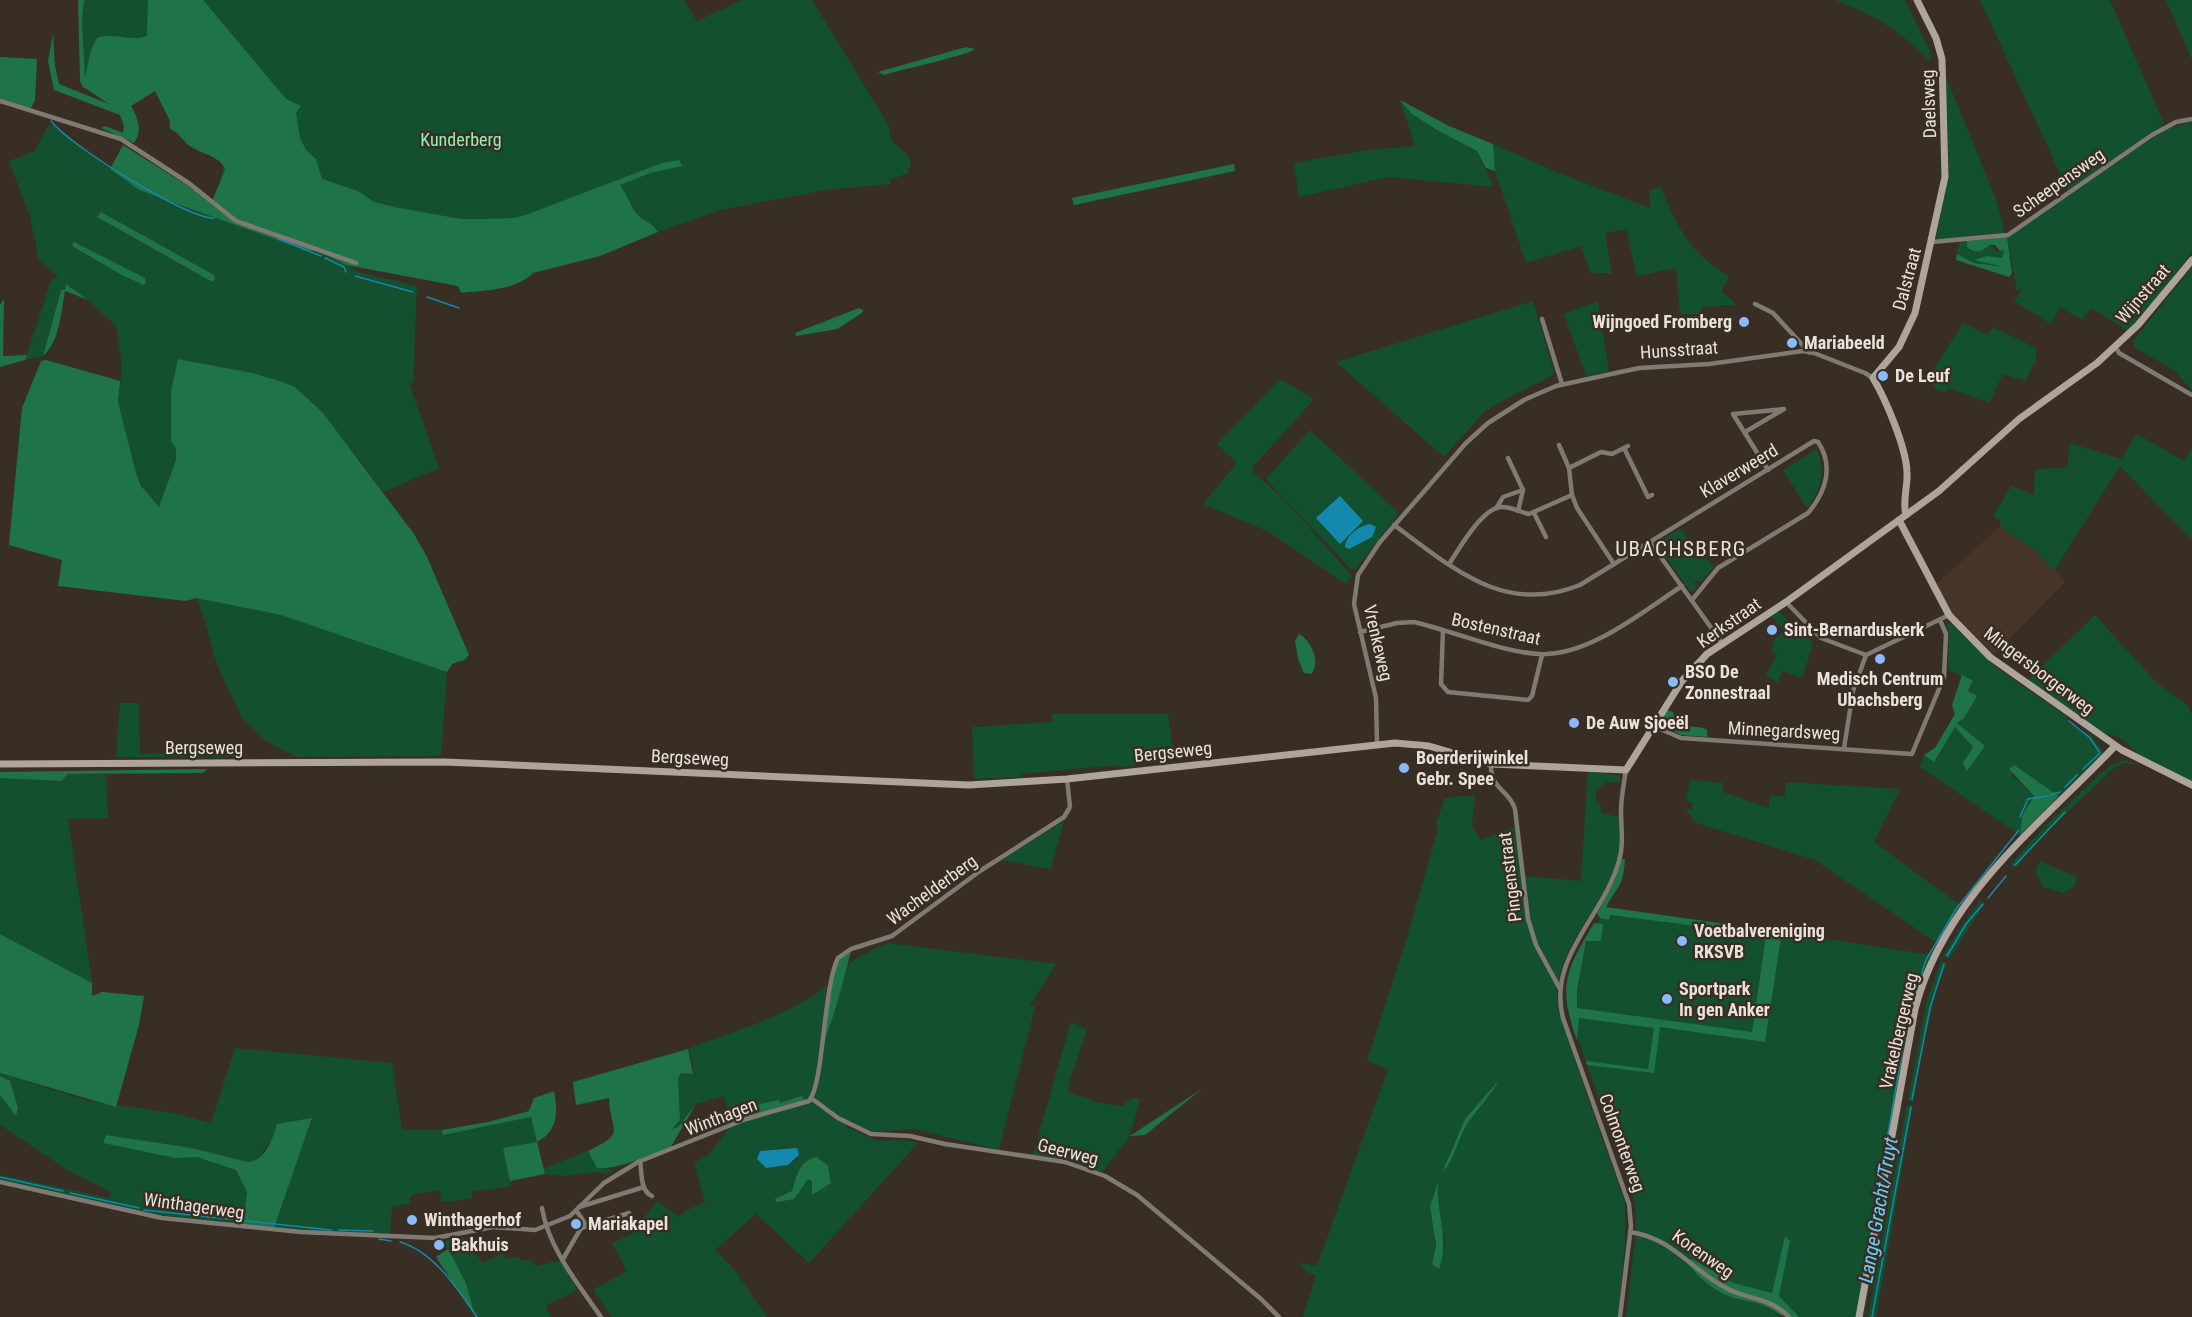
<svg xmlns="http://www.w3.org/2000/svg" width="2192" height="1317" viewBox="0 0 2192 1317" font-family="'Roboto Condensed',sans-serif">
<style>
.built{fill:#473627}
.green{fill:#135030;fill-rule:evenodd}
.forest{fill:#1e7446}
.water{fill:#1488ad}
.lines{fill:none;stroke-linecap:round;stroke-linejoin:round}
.stream{stroke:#1488ad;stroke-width:1.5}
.street{stroke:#807a75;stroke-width:4.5}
.secondary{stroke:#aea49c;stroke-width:7}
.poi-dot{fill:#8abafc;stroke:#392e24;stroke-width:2}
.labels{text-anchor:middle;stroke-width:5;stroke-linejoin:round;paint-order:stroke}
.street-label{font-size:18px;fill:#e9e1db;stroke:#392e24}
.park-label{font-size:18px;fill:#88f5b2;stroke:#392e24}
.poi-label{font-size:18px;font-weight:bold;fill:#e9e1db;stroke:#392e24;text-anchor:start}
.water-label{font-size:20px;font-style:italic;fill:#69cef7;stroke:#392e24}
.quarter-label{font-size:21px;letter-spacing:1.5px;fill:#e9e1db;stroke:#392e24}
</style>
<rect width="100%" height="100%" fill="#392e24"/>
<polygon class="built" points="2000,527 2037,552 2065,582 1994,654 1949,610 1936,584"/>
<g class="green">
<path d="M84,0H684L697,21L742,0H812L889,126C889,145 900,146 910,158V168H908V173L890,180L891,184L826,190L720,210L658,232L655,227L339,260L358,272L417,286L413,383H409L439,468L383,492L351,449L253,373L179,359L171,391V441L176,449V460L159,508L141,486L136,473L118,402L122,366L116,326L88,300L66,284L65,290H61L43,356L25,360L52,278H59L39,260L30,217L9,161L35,151L49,124L52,125L139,190L307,251L317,250L219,188L224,164L184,139L156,90L85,80L82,21ZM99,213L214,275L215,279L211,282L97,217Z"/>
<path d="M1835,0H1905L1930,51L1931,62C1898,30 1879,17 1835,0Z"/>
<polygon points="1980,0 2110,0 2164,124 2068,191"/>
<polygon points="2166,0 2192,0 2192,60"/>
<polygon points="1946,77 1997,202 2005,234 1940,240 1936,237 1949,175"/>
<polygon points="1400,100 1412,114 1437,130 1477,151 1494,187 1388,177 1299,197 1294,163 1369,150 1415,146"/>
<polygon points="2192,122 2192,252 2130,332 2091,308 2082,320 2060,307 2051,324 2014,301 2023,288 2017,291 2007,237 2164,130"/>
<path d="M1493,144L1561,174L1650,208L1649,191L1660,186C1679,230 1688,250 1729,277L1721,291L1737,305L1701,307V314H1680L1676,268L1637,276L1626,229L1605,233L1612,274L1591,273L1581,246L1526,263L1495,171Z"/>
<path d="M1959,241L1989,245L1997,252L2005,250L2002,258L1974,260L2005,265C1993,269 1967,264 1957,254Z"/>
<polygon points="2192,267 2192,391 2175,371 2134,347 2133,341"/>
<polygon points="1533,301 1554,372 1552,376 1509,397 1484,412 1444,457 1336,362"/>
<polygon points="1598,301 1609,371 1586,376 1564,314"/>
<polygon points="1963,323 1987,335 1993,327 2036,348 2036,364 2033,364 2026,381 2003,374 1989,403 1948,388 1946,392 1933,388 1939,376 1932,372"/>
<polygon points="1280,379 1314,399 1253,467 1253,472 1285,500 1352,576 1346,584 1267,531 1203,504 1237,463 1217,444"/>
<polygon points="1310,430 1399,513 1356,569 1351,569 1266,479"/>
<polygon points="2137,434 2184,461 2192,448 2192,540 2120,466 2054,571 2037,552 2000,527 2000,520 1993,517 2011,486 2034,495 2035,469 2067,468 2070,443 2121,459"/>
<path d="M1817,449C1825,472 1822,489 1807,508L1783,470Z"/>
<polygon points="1680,529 1714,567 1701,582 1697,580 1694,584 1697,587 1694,591 1690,591 1656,543"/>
<polygon points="196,598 281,615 447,672 441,756 297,757 266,741 242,718 217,665 203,615"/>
<polygon points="1778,611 1813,643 1803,676 1800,677 1783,671 1777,683 1766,675 1777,655 1771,649 1774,646 1772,642 1783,631 1772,616"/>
<path d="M2095,615L2156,682L2189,707L2192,714V781C2177,774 2153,768 2141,757C2128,745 2123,735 2103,733L2028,680Z"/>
<polygon points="1949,622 1997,668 2066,716 2070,724 2091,735 2104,753 2059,796 2013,765 2012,775 2034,796 2022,816 2020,835 1920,767 1924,755 1934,762 1955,726 1973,747 1963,763 1985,747 1957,723 1973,681 1948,670 1949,632 1946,624"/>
<polygon points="120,703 139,703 140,754 242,753 242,757 116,757"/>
<polygon points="1052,714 1168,714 1174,758 1119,768 1119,765 1022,774 1022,777 974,779 972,727 1053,722"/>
<polygon points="2125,760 2138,765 2124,763 2114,768 2050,829 2015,868 2011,864 2046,825 2104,770 2106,772 2108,766"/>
<path d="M1588,770L1620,776V782H1607L1595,791L1597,804H1600L1602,813L1619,817C1620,829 1621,842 1619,854C1609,901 1566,935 1558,983L1538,947L1530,923L1525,876L1581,881Z"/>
<polygon points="68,774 106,775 108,818 68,819 92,983 0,934 0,778 61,781"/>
<polygon points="1690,780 1723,783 1723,792 1769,808 1770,795 1785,796 1786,782 1900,789 1874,842 1961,906 1937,943 1815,860 1696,823 1685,809 1692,810 1693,803 1686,801"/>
<path d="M1475,795L1472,825L1480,840L1517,826L1529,929L1556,986L1559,1010L1587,1096L1625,1202V1244L1618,1317H1303L1316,1275L1307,1272L1300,1263L1317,1266L1388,1069L1367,1061L1405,944L1437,833L1436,824L1445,798ZM1438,1186L1437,1205L1445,1241L1439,1269L1432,1264C1437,1239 1435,1212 1438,1186Z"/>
<polygon points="1064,821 1051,869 1001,860"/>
<path d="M2041,862L2077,877L2075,886L2063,893L2044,887C2038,880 2032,869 2041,862Z"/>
<polygon points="1980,901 1984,905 1949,959 1943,956 1961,927"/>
<polygon points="1610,915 1766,935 1752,1032 1738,1038 1765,1042 1782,932 1931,955 1914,1004 1857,1317 1799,1317 1779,1296 1790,1241 1785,1237 1772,1293 1734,1283 1692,1259 1748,1300 1766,1306 1780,1317 1626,1317 1636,1230 1635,1203 1578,1039 1577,990 1586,941 1600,918 1609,920"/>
<path d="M887,943L1056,964L1030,1005L1035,1007L999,1150L914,1129L872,1132L849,1121L846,1127L878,1141L902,1140L918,1143L809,1263L756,1214L715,1250L734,1269L767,1317H612L593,1290L627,1271L612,1243L631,1235L657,1201L679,1217L685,1211L705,1202L694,1163L708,1155L732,1125L724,1096L696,1104L678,1127L671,1129L680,1120L678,1078L680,1073L691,1074L694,1068L688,1049C733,1030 788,1018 826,986L822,1042L845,967L855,959ZM796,1148L798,1158C789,1166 778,1167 766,1168L760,1151Z"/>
<polygon points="1941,961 1947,964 1937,988 1924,1042 1876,1317 1868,1317 1907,1105 1912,1107 1913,1102 1908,1100 1927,1000"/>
<polygon points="1071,1022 1087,1029 1069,1083 1068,1092 1099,1103 1122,1106 1132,1098 1140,1099 1130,1136 1102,1172 1068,1160 1033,1155"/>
<path d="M235,1048L392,1063L402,1130H442L443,1135L531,1117L537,1142L504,1148L511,1187L472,1191V1199L442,1202L439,1191L413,1194L409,1198L411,1203L392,1207L390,1233L350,1234L274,1228L312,1119C300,1124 280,1130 272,1140C262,1149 263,1160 248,1162L192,1148L106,1135L103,1143L175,1158L196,1157L236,1170L247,1192L243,1225L152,1214L0,1180V1175L109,1198L111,1192L69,1171L0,1125V1095L16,1116L15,1096L9,1081L0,1076V1073L88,1101L173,1113L211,1123Z"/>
<polygon points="1902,1105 1864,1317 1862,1317 1900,1109"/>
<polygon points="588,1151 597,1168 614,1169 607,1174 595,1172 564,1176 545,1174 544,1168"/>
<polygon points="469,1237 472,1248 483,1263 503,1253 506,1259 519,1256 521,1260 530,1260 536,1266 564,1260 577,1290 545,1306 551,1317 475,1317 466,1283 443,1241"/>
</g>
<g class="forest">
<path d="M78,0H84L82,21L85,77L91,50L97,38C113,32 130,42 147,36L148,0H203L286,99L301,106L296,113L300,138L306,150L316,159L322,179L358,191L374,202L394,207L461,219H487L515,218L531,213L662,163L679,160L682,166L650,173L620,185C627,194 629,204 637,214C644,222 652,222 658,232L600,256L533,273C515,291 484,290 461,293L458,286L346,265L317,250L307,251L139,190L110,169L123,145L212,201L225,170C222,157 203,154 193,148C183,143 181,133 170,129V121L155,91L131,106C138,118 143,131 134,143L101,128L105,126L123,133L124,126L120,115L54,90L48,61L53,34L55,66L59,84L109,104L83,87L80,81Z"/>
<path d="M966,47L975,49C969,55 899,70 884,75L878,72Z"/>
<polygon points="0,57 37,59 35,100 29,112 0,103"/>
<polygon points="1400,100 1449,126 1493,144 1495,171 1486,168 1477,151 1437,130 1412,114"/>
<polygon points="1234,164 1235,171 1074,205 1072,198"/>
<polygon points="101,212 214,275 215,279 212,282 97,217"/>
<path d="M2007,237L2012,273L2009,277L1956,260L1957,254L1974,263L2004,267L1974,260L1987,256L2002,258L2004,250L2000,251L1995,245H1989C1982,252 1976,254 1967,247V241Z"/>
<polygon points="74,242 145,278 146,283 144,285 122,275 72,246"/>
<path d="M66,284L88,300L65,291C61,312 60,341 43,356L61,290H65Z"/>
<polygon points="4,299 3,356 27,355 25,360 0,367 0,305"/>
<polygon points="859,308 863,310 862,313 837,329 796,336 795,333"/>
<polygon points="178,359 253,373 282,382 295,387 323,413 414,534 427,557 469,655 464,660 452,664 447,672 281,615 196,598 186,601 58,586 62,560 9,545 22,408 41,361 46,360 120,381 118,402 136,473 141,486 159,507 176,460 176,449 171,441 171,391"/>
<path d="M1299,634C1312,641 1321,664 1311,674L1304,673L1298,659L1295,641Z"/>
<polygon points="1962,675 1973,681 1968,691 1977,696 1964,718 1957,723 1985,746 1967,771 1963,763 1973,747 1955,727 1934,762 1924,755 1935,748 1955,714 1952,705"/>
<path d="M1667,710L1673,712L1677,725C1687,728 1699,725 1707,730V737L1681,735L1658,723Z"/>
<polygon points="2014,765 2059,796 2020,835 2022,816 2034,796 2009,769"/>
<polygon points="207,769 203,773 68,774 61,781 0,778 0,772"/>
<path d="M1622,859H1625C1623,887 1619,884 1606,907L1782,932L1765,1042L1660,1027L1654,1073L1587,1065L1586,1061L1648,1069L1654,1028L1579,1018L1577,1040C1557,985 1566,971 1594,923L1603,924L1601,941H1586L1577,990V1008L1752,1032L1766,935L1610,915L1609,920L1600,918L1597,913L1615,880Z"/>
<polygon points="0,934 92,983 92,996 102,992 144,996 139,1025 116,1107 0,1073"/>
<path d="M851,952C842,983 836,1015 822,1044L837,958Z"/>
<path d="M688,1049L693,1074L681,1073L678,1078L680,1120L672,1129L678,1127L696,1104L669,1150C645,1155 620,1170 597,1168L588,1151C627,1132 611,1134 609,1098L576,1105L573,1082Z"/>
<polygon points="0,1076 10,1081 18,1108 16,1116 0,1095"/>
<path d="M1499,1080C1490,1097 1476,1110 1466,1126C1457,1142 1454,1160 1442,1173L1465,1119Z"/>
<polygon points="1203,1088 1145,1135 1130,1136"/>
<path d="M554,1091C558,1112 558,1131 537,1142L545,1174L510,1181L503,1148L537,1142L531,1117L443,1135L442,1130L488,1122L529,1111L534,1098Z"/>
<polygon points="802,1096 804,1100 749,1121 747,1107 779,1100 780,1103"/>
<path d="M312,1118L274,1228L243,1225L247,1192L236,1170L197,1157L175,1158L103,1143L106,1135L192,1148L248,1162C266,1160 272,1140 277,1124Z"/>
<path d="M817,1157L828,1166L831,1183L812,1195V1181L808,1179L794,1199L776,1202L775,1199L792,1191C797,1175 799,1160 817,1157Z"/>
<path d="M1438,1183C1436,1213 1450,1241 1439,1269L1432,1264L1436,1245L1430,1206Z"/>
<path d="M1785,1236L1790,1241L1779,1296L1799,1317C1776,1317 1784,1315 1765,1306C1754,1301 1741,1301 1729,1296C1712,1290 1696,1275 1686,1261L1692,1259L1734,1283L1772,1293Z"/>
<polygon points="448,1249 466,1283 475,1316 436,1257"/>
</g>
<g class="water">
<polygon points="1340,496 1363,521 1340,544 1316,518"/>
<path d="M1370,524L1376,527L1372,537L1349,549L1345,547C1346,535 1359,526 1370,524Z"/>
<polygon points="797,1148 799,1155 788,1165 766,1168 757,1159 760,1151"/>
</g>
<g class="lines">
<g class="stream">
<path d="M51,121C68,144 186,219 214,218"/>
<polyline points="279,239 321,256"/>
<polyline points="325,258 344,267 346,272"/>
<polyline points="355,276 413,292"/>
<polyline points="427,297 459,308"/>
<polyline points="2069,721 2090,738 2100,753 2083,769"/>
<polyline points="2065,787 2077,775"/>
<polyline points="2050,795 2060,792"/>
<polyline points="2020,817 2028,799 2048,796"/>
<polyline points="2015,865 2065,812"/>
<polyline points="1988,898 2006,876"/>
<polyline points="1947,956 1966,924 1983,904"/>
<polyline points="1912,1099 1930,1008 1944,964"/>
<polyline points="0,1177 63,1191"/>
<polyline points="1878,1191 1909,1013 1926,960 1956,909 2019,830"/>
<polyline points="70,1193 139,1208"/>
<polyline points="144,1210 331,1230"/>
<polyline points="339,1230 373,1231"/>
<polyline points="379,1239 391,1241"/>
<path d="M400,1242C434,1252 458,1289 477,1317"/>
<polyline points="1872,1317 1911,1107"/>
</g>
<g class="street">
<polyline points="0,101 121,139 190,184 236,221 356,263"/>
<polyline points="1932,242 2008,235 2152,135 2176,122 2192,119"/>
<polyline points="1755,304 1773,313 1809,352"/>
<polyline points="1542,319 1562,384"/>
<polyline points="2116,348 2119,353 2192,395"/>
<polyline points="1745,432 1784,409 1733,414 1768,470"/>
<polyline points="1559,445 1569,468 1572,495 1577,508 1614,564"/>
<polyline points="1624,448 1648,497 1652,495"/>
<polyline points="1508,458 1523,490 1518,511"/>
<polyline points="1569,468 1601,452 1612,454 1628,446"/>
<polyline points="1497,507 1503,497 1523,490"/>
<polyline points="1534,513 1546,537"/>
<path d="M1394,525C1452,567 1503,616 1580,585L1814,441L1818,442C1834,466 1826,492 1808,513L1718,568L1692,600"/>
<polyline points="1650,542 1722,643"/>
<path d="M1449,564C1460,548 1481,509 1501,507C1510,506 1520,512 1529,514L1572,495"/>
<polyline points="1786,602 1821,638 1866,655"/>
<polyline points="1443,630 1441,684 1448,692 1528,700 1532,696 1542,655"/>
<path d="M1360,632L1397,623L1414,622C1453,631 1501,652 1539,654C1588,657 1642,612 1682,586"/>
<polyline points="1866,655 1949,615"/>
<polyline points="1653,726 1681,738 1912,754 1944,677 1946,634 1940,620"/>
<polyline points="1377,744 1376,698 1354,604 1358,575 1380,542 1466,443 1488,423 1524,400 1556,386 1639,368 1709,364 1803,351 1814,353 1865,373 1873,378"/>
<polyline points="1844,748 1853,691 1866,655"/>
<path d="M1491,764C1490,790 1509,789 1515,809L1528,919L1536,945L1560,989"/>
<polyline points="811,1098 838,1118 871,1134 910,1136 945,1144 1065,1162 1105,1176 1137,1195 1261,1299 1279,1317"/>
<path d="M640,1161C642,1173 640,1191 652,1196"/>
<path d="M0,1182L162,1218L301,1232L435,1238L493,1227L535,1230L570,1216L604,1183L638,1162L746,1119L809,1101C824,1084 823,988 838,958L851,949L892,936L980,871L1064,817L1070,807L1067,779"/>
<polyline points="579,1207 644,1187"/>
<path d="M542,1208C548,1247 578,1284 601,1317"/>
<polyline points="576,1210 586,1225"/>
<path d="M1630,1232C1673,1238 1691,1270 1726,1288C1750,1301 1768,1296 1789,1317"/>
<polyline points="563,1259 581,1228 629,1213"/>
<path d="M1620,1317L1631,1226L1629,1204L1563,1018C1547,957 1604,916 1619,861C1624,845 1621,828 1621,811C1621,797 1624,783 1626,770"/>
</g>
<g class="secondary">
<path d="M1906,515C1902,501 1908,487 1907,472C1906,447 1886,400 1873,378L1899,347L1915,313L1945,177L1942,59L1936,38L1917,0"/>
<polyline points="1899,520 1949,615 1990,657 2122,750 2192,785"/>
<polyline points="0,764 445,762 969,785 1067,779 1395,743 1429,746 1491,764 1626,770 1682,681 1707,654 1786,602 1939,491 2019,419 2097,363 2138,325 2192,260"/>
<path d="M1859,1317L1915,1009C1944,897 2039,826 2115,746"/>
</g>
</g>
<g class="poi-dot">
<circle cx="1744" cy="322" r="6"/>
<circle cx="1792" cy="343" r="6"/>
<circle cx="1883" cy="376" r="6"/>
<circle cx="1772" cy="630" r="6"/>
<circle cx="1880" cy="659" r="6"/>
<circle cx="1673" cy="682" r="6"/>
<circle cx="1574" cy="723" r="6"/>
<circle cx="1404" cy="768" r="6"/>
<circle cx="1682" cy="941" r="6"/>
<circle cx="1667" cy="999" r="6"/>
<circle cx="412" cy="1220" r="6"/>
<circle cx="576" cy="1224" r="6"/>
<circle cx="439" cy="1245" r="6"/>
</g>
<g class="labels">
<g class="street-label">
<text transform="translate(1929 104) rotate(-92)" y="6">Daelsweg</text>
<text transform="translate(2059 183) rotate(-35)" y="6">Scheepensweg</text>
<text transform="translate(1907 279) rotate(-75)" y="6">Dalstraat</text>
<text transform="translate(2143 294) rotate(-49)" y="6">Wijnstraat</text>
<text transform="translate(1679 350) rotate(-4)" y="6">Hunsstraat</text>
<text transform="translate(1739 471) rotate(-31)" y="6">Klaverweerd</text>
<text transform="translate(1729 623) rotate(-35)" y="6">Kerkstraat</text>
<text transform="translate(1496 629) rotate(13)" y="6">Bostenstraat</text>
<text transform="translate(1378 643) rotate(77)" y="6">Vrenkeweg</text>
<text transform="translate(2039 671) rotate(37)" y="6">Mingersborgerweg</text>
<text transform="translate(1784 731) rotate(3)" y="6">Minnegardsweg</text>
<text x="204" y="754">Bergseweg</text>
<text transform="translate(1173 752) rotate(-6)" y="6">Bergseweg</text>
<text transform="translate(690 758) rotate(3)" y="6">Bergseweg</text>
<text transform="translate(1510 877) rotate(-97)" y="6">Pingenstraat</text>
<text transform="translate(932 890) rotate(-36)" y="6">Wachelderberg</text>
<text transform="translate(1899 1031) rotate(-77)" y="6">Vrakelbergerweg</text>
<text transform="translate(721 1117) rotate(-21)" y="6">Winthagen</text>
<text transform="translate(1622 1143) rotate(70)" y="6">Colmonterweg</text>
<text transform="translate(1068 1152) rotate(14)" y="6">Geerweg</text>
<text transform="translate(194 1206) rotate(8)" y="6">Winthagerweg</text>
<text transform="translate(1703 1254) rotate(35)" y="6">Korenweg</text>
</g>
<g class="park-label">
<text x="461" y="146">Kunderberg</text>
</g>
<g class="poi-label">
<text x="1732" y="328" text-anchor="end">Wijngoed Fromberg</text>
<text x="1804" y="349">Mariabeeld</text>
<text x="1895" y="382">De Leuf</text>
<text x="1784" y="636">Sint-Bernarduskerk</text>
<text x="1685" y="678">BSO De<tspan x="1685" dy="21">Zonnestraal</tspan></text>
<text x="1880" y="685" text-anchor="middle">Medisch Centrum<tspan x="1880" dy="21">Ubachsberg</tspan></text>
<text x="1586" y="729">De Auw Sjoeël</text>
<text x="1416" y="764">Boerderijwinkel<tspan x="1416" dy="21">Gebr. Spee</tspan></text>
<text x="1694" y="937">Voetbalvereniging<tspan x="1694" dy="21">RKSVB</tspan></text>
<text x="1679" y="995">Sportpark<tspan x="1679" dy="21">In gen Anker</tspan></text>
<text x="424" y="1226">Winthagerhof</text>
<text x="588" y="1230">Mariakapel</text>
<text x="451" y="1251">Bakhuis</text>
</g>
<g class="water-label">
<text transform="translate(1878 1210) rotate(-80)" y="7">Lange Gracht/Truyt</text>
</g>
<g class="quarter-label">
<text x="1681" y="556">UBACHSBERG</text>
</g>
</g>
</svg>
